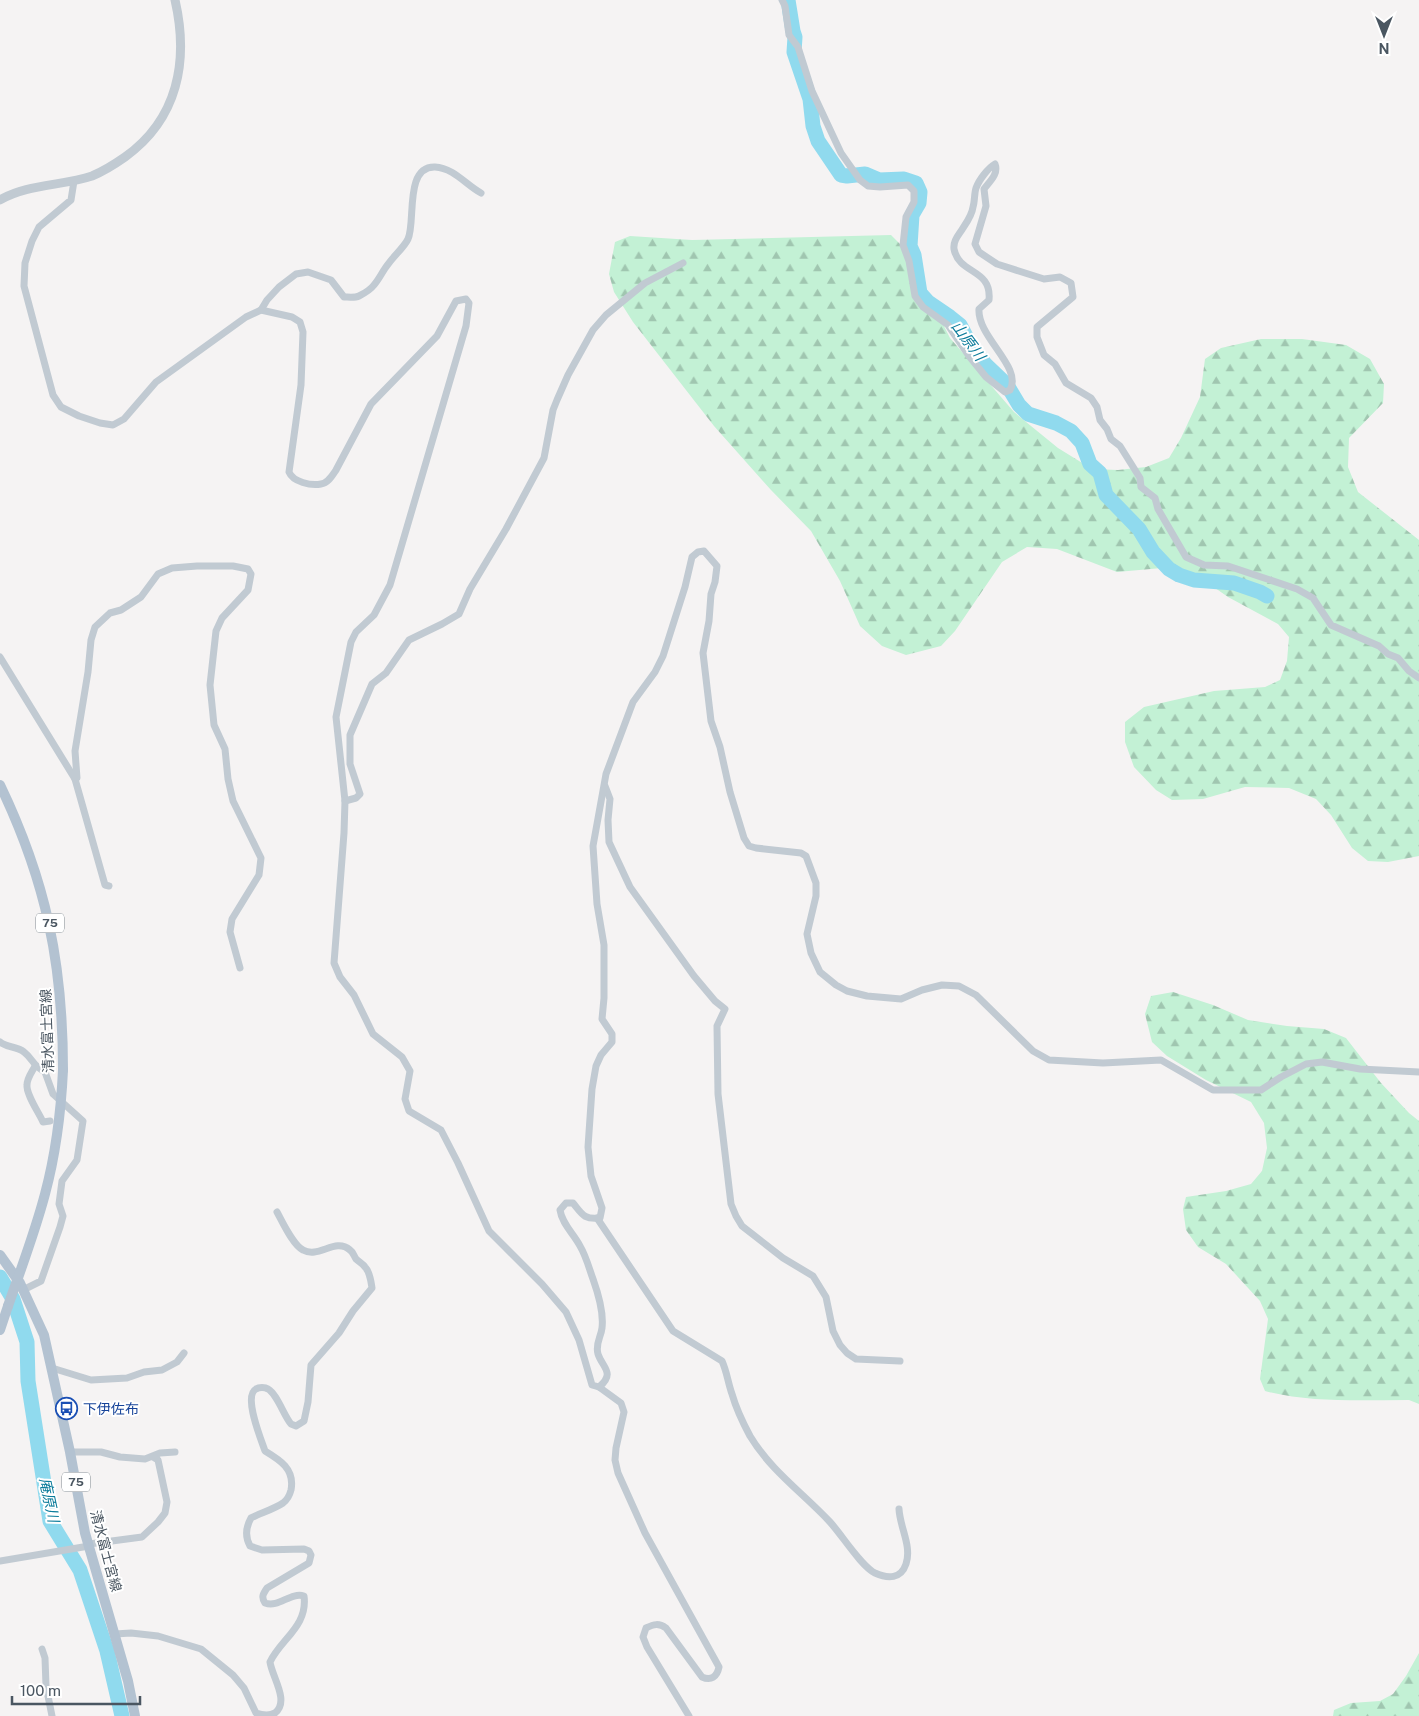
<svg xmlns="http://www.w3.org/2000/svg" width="1419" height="1716" viewBox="0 0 1419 1716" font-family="'Public Sans','Noto Sans JP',sans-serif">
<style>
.forest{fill:url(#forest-firs)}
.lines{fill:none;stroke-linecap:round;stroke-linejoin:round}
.river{stroke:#90daee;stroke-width:15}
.minor{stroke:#c1cad2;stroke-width:7}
.tertiary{stroke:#c1cad2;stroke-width:9}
.primary{stroke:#b3c2d1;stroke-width:10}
.primary-bridge{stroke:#b3c2d1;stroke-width:10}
.labels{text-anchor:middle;stroke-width:4;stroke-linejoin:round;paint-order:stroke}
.shield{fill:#fff;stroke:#808990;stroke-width:1}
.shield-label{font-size:12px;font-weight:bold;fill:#4a5661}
.street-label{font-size:14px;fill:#4a5661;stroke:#fff}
.transit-label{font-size:14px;fill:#164399;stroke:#fff;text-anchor:start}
.water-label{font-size:15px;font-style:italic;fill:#0c7c9b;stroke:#fff}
</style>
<defs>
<pattern id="forest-firs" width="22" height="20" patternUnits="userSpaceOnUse" patternTransform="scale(1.25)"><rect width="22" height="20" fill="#c3f1d5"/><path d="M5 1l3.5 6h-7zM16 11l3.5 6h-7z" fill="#a0c6b0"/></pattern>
</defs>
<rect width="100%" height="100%" fill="#f5f3f3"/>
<g class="forest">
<polygon points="891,235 905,249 950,338 1014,412 1058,448 1092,469 1118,470 1146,467 1169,458 1181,438 1200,397 1205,359 1221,348 1261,339 1302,339 1346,345 1370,359 1384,384 1383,403 1349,438 1348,467 1358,492 1419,540 1419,856 1388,862 1368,861 1352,848 1331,815 1316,799 1289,788 1245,787 1203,799 1172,800 1156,790 1134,767 1125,742 1125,722 1144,707 1214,691 1265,687 1280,680 1287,661 1289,637 1278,624 1228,597 1198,576 1173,567 1117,572 1057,549 1027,547 1002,562 955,631 941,646 906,655 882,646 860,626 840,581 811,531 771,490 714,426 633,322 614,292 609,274 615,242 630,236 692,240"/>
<path d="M1173,992L1213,1005L1248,1020L1287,1026L1324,1029L1346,1038L1381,1083L1409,1113L1419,1121V1404L1409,1400C1361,1400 1311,1403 1265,1391L1260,1379L1268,1319L1260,1301L1226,1264L1198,1247L1186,1230L1183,1209L1186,1197L1226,1191L1251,1184L1262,1171L1267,1148L1264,1123L1251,1102L1206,1080L1167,1056L1152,1042L1145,1014L1151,996Z"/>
<polygon points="1419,1653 1419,1716 1333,1716 1334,1710 1351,1703 1380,1701 1393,1694 1406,1676"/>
</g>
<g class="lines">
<g class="river">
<polyline points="788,0 793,31 795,37 794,52 810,99 813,126 818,141 841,175 847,176 865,174 879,180 904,179 916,183 920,192 919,203 912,215 910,246 914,255 920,293 928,302 950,317 960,325 969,342 985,364 1007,385 1019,405 1028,414 1056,423 1071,431 1082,443 1090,464 1100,473 1106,495 1139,529 1153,552 1169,569 1179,575 1194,580 1234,583 1260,592 1267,596"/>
<polyline points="0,1277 13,1299 27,1342 28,1381 50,1521 80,1570 107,1651 122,1716"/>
</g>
<g class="minor">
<path d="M782,0L785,6L789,35L798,47L812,91L841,153L860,180L868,186L880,187L908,185L914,191V202L906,217L903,245L909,261L915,296L923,307L948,325L969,356L986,377L1005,392L1010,390C1023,367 977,337 979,309L989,300C992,268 959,275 954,249C953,240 959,235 963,228C967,222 972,215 973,207C975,201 974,194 976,188C979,180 988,168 995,164C999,174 989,182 984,189L986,206L975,244L979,252L997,264L1044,279L1060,277L1071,283L1073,297L1037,327V337L1044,355L1055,364L1066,383L1091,398L1097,407L1100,420L1107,429L1111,439L1120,446L1140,478L1141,487L1155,498L1158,509L1186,557L1204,565L1228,566L1297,589L1313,598L1331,625L1379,646L1388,654L1398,658L1409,671L1419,678"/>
<path d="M74,181L71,200L39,227L32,241L25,263L24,286L53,395L61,407L79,416L100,423L113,425L124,419L156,382L246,317L261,310L267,300L279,287L296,274L308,272L331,280L344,297C348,297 355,298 359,296C363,294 371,289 374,285C380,278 383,270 389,263C394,256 405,246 408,239C416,222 404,166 435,167C454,168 466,185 481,193"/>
<path d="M261,310L292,317L300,322L303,332L301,385L289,472C293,482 311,486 321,484C328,483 332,476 336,470L371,404L437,336L456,301L466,299L469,303L466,326L390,585L374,615L356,632L351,642L336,717L345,801L344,833L334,963L340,977L354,995L373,1034L402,1057L410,1071L405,1099L409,1111L441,1130L458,1163L489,1231L542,1284L566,1312L579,1340L592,1385L599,1387L621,1403L624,1412L616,1448L615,1460L618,1473L645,1533L719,1667C717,1677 711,1681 702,1677L666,1628C659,1623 654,1624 646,1628L643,1637L647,1647L689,1716"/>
<polyline points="0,657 75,779 105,885 109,886"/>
<polyline points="75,779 77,778 75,751 88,672 91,640 95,627 110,613 121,610 141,597 158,574 172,568 197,566 233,566 248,569 251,574 248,590 222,618 216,631 210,685 214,725 225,749 228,779 233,801 261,858 259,875 232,919 230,932 240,968"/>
<polyline points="605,786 610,799 608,820 609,842 630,887 694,976 715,1001 725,1009 717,1026 718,1094 731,1204 736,1216 742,1226 783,1258 813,1276 826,1297 833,1331 840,1345 847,1353 856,1359 900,1361"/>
<polyline points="345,801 356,798 360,794 350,764 350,735 372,684 386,673 409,640 442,624 459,614 470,589 506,529 544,458 553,410 557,400 568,375 593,330 606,315 645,283 683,263"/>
<path d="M0,1042C7,1048 17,1046 24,1052C33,1059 32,1065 45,1072L53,1094L83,1121L77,1160L62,1181L59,1204L63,1216L60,1227L41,1281L23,1290"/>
<path d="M35,1066C32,1072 27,1078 27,1085C26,1094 39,1113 43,1122L50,1121"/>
<path d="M597,1218L673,1331L722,1361C727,1372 728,1383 732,1394C736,1408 743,1423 750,1436C771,1471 803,1493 830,1522C842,1535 861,1566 875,1573C888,1579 901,1579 906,1564C912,1546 900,1528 899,1509"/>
<polyline points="52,1368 91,1380 127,1378 144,1372 162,1370 177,1362 184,1353"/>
<path d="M599,1387C616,1373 602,1367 598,1354C595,1344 601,1337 602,1328C604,1312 598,1293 593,1279C589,1268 586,1256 580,1246C574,1234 562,1224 560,1210L566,1203H573C582,1214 584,1220 600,1218L602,1208L591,1176L588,1147L592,1089L596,1066L601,1055L612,1042V1034L602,1019L604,998V945L597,904L593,846L606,774L633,702L655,672L663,656L685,587L692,557L698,552L704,551L717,566L715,582L711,594L709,621L703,653L711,721L720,747L730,792L744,838L749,846L756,848L801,853L806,856L816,883V896L807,934L811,953L820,972L836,985L847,991L867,996L901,999L922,990L942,985L959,986L976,995L1033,1051L1049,1060L1103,1063L1161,1060L1213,1090H1261L1281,1077L1306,1064L1322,1062L1360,1069L1419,1072"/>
<polyline points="70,1452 101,1452 120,1457 145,1459 160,1453 175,1452"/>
<polyline points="89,1544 142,1537 158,1522 165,1513 167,1502 158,1460 153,1457"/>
<polyline points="0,1561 89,1546"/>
<path d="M115,1634L131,1633L158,1636L201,1649L233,1675L244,1688L256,1713C262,1715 269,1716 275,1713C290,1701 272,1677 270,1662C281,1639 308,1626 304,1596C290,1592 279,1608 265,1603C261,1597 263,1594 267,1588L309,1563L311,1555L309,1551L304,1549L262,1550L250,1546C245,1537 246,1527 251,1518C261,1513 274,1509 283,1503C287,1500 290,1494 291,1490C295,1469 280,1460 265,1451C261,1439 243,1396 256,1389C259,1387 265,1387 268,1389C277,1394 284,1416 291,1424L296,1426L304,1421L308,1402L311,1365L339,1333L353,1311L372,1288C371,1281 370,1272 365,1267C363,1264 359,1262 356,1259C354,1256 353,1252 350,1250C335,1237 319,1259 303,1250C293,1245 283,1223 277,1212"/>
<polyline points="42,1649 45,1658 46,1686 52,1716"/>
</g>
<path class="tertiary" d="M0,200C27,184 62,186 92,176C104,171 115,164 125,157C178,119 189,61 175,0"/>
<g class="primary">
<path d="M0,785C46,881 63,963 63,1070"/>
<polyline points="0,1255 20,1283 44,1335 70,1452 85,1533 128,1681 135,1716"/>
<polyline points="0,1330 8,1306"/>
</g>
<path class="primary-bridge" d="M8,1306C21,1269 35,1232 45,1194C56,1153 61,1112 63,1070"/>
</g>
<defs>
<symbol id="bus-ring" viewBox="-11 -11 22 22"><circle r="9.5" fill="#fff" stroke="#1a4fb4" stroke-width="1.5"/><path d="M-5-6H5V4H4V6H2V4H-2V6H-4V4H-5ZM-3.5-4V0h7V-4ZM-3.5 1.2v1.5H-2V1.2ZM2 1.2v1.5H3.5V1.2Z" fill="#1a4fb4"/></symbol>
</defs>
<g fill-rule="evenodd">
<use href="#bus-ring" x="54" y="1396" width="25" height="25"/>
</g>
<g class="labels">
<g class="shield">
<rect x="36" y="913.5" width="28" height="19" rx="4"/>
<rect x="62" y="1472.5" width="28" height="19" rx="4"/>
</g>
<g class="shield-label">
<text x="50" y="927">75</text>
<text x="76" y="1486">75</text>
</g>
<g class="street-label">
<text transform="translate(47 1031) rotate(-92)" y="5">清水富士宮線</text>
<text transform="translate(106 1551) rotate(75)" y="5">清水富士宮線</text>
</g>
<g class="transit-label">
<text x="83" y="1414">下伊佐布</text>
</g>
<g class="water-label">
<text transform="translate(968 341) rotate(53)" y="5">山原川</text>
<text transform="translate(49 1500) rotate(78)" y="5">庵原川</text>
</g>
</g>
<g transform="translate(1384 35) rotate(180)" stroke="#ffffff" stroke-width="4" paint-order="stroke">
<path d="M0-4L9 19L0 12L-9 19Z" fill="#4a5661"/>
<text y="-8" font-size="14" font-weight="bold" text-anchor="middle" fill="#4a5661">N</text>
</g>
<path d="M12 1696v8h128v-8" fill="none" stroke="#4a5661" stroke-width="2.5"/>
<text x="20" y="1696" font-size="15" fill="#4a5661" stroke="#ffffff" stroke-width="4" paint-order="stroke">100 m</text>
</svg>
